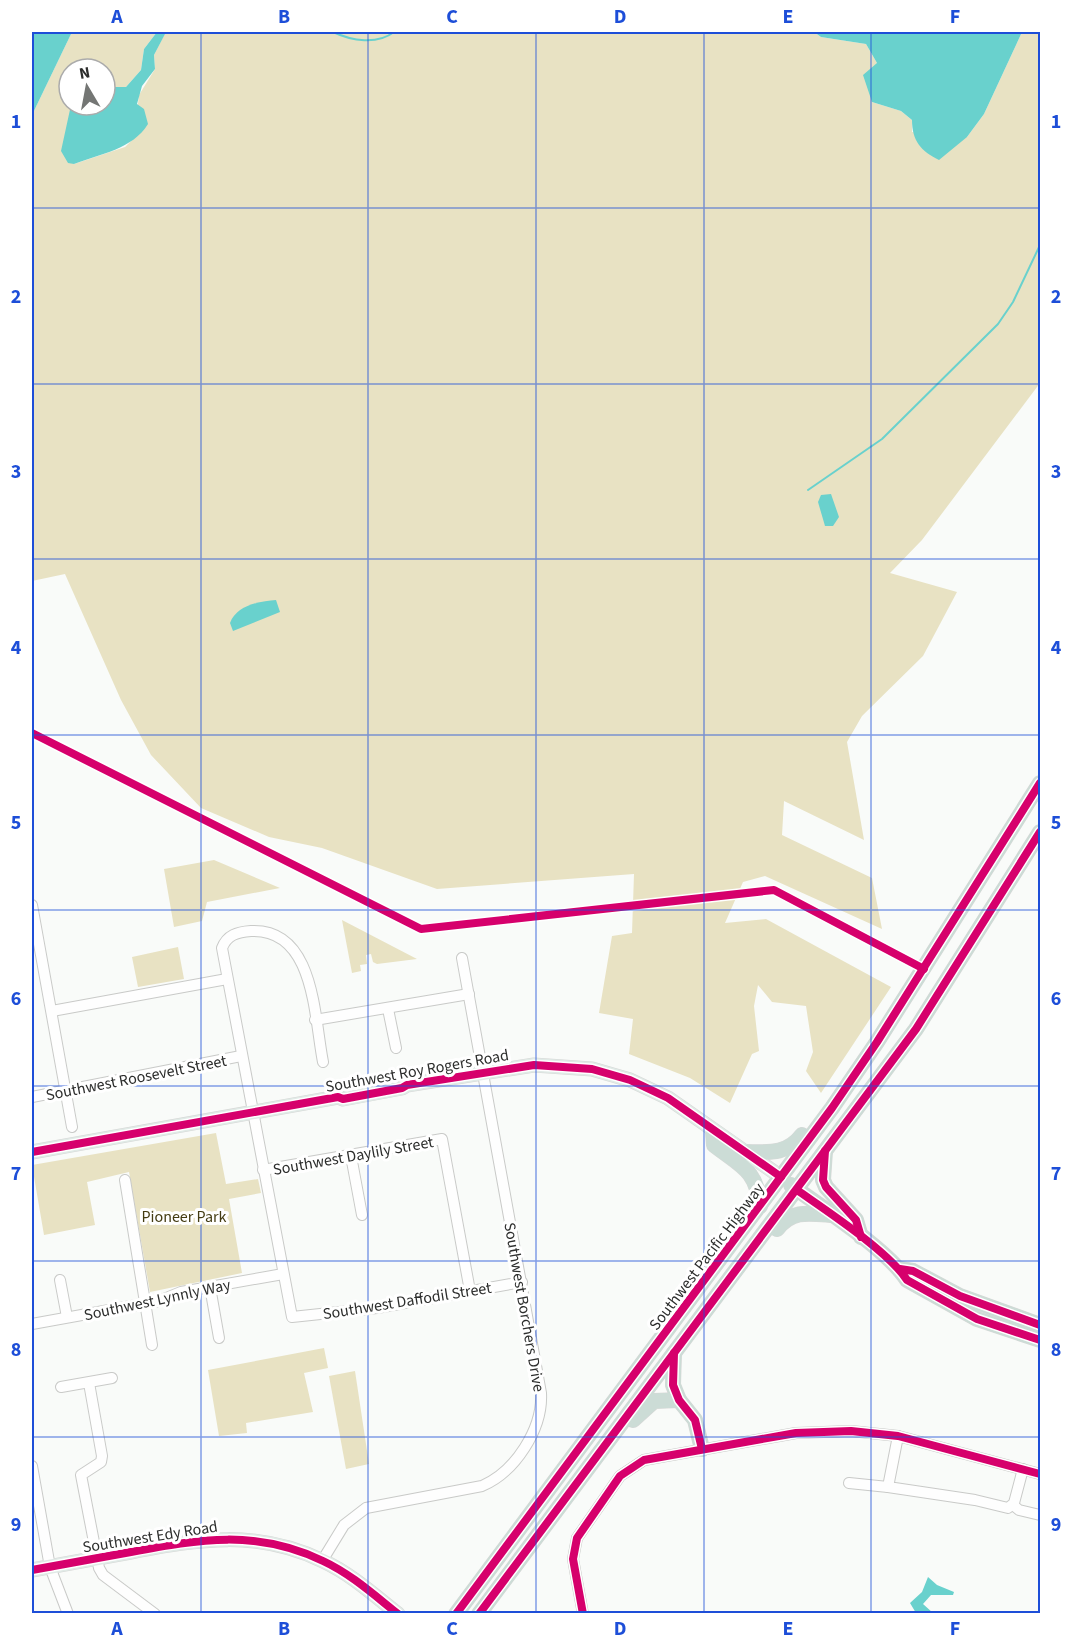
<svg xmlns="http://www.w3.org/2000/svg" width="1072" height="1645" viewBox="0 0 1072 1645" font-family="'Source Sans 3',sans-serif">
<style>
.green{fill:#e8e2c3}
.water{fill:#69d1cd}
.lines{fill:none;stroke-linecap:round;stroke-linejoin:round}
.stream{stroke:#69d1cd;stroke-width:2}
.minor-casing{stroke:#c9cac8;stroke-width:12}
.major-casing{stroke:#d7d8d7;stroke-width:15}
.highway-casing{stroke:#d7d8d7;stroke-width:16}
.minor{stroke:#fefefe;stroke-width:10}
.major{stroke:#e0eae6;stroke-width:14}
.highway{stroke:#ccdcd6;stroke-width:15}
.cycleway-casing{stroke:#fff;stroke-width:11}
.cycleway{stroke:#d6006c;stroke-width:8}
.grid{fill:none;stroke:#1d4ed8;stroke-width:1.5;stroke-opacity:0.55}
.labels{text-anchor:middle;stroke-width:6;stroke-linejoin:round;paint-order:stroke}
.street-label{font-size:16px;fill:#2d2e2d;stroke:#fff}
.park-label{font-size:16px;fill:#433b12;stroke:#fff}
.neatline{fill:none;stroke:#1d4ed8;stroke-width:2}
.grid-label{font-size:20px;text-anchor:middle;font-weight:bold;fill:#1d4ed8}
</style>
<rect width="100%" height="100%" fill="#f9fbf9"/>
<g class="green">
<polygon points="72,32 157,32 144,49 141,70 126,87 112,87 105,82 105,69 96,67 69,69 69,105 71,107 65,155 74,164 125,147 134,138 139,95 155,69 154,55 165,33 169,32 814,32 821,37 866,44 877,63 872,102 901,111 912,120 912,132 967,137 984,114 1022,32 1040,32 1040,383 922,540 890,573 957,592 923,656 862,716 847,742 864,840 784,801 782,835 872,878 882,929 765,876 743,882 725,923 766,919 891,987 821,1093 806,1071 813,1052 806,1006 772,1002 758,985 754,1006 759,1051 752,1054 730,1103 690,1078 629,1054 633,1019 599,1013 612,936 632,933 634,874 437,889 322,848 269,837 201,808 151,755 121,700 65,574 32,581 32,115"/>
<polygon points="214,860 280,888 207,902 202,921 174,927 164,869"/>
<polygon points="342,920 417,959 377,964 373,962 371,954 366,955 367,964 360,965 361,971 352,973"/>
<polygon points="178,947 184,979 138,987 132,957"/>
<polygon points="216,1133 226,1184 258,1179 261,1193 229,1199 242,1273 150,1292 129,1172 87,1182 95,1225 44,1235 32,1165"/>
<polygon points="324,1348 328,1368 304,1373 313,1412 246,1423 247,1433 219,1436 208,1370"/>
<polygon points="355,1371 369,1464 346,1469 329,1376"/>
</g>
<g class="water">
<polygon points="32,32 72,32 32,115"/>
<path d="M157,32H169L165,34L154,55L155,69L142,86L137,104L144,109L148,124C133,149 100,154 74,164L68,163L61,151L71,105H105V82L112,87H126L141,70L144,49Z"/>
<path d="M814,32H953C965,36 1005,31 1022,32L984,114L967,137L939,160C921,151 912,141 912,120L901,111L872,102L863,75L877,63L866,44L821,37Z"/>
<polygon points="831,494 839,517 833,526 825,526 818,502 821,495"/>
<path d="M276,600L280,612L233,631L230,623C236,606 259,601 276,600Z"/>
<polygon points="928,1577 937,1585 954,1592 953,1595 931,1595 923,1604 933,1613 916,1613 910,1603 922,1592"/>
</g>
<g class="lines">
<g class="stream">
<path d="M333,32C352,41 377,45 394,32"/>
<polyline points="808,490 882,439 998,324 1013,302 1040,245"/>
</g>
<defs>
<g id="minor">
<polyline points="32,905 72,1127"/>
<polyline points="388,1009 396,1048"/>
<polyline points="52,1011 227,979"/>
<polyline points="315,1020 469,994"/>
<path d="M323,1062C314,1017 315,928 251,931C237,932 227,935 222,948L292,1317L377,1308L522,1282"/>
<polyline points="32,1097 241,1056"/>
<polyline points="351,1156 362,1215"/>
<polyline points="263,1170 442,1139 470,1291"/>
<polyline points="125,1180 152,1345"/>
<polyline points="60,1280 67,1317"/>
<polyline points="210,1287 219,1338"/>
<polyline points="32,1324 159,1301 181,1292 283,1274"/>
<polyline points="89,1383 102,1456 101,1462 81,1475 99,1568 103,1575 155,1614"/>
<polyline points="61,1387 112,1378"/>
<polyline points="898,1436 888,1487 975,1500 1008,1508 1014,1503 1023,1469"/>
<polyline points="32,1466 50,1567 68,1614"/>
<polyline points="849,1483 888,1487"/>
<polyline points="1013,1505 1019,1510 1040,1515"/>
<path d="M322,1561L344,1525L366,1508L482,1486C515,1472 543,1429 541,1393L462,958"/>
<polyline points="583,1614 573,1559 577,1538 620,1476 644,1460 796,1433 851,1431 898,1436 1040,1474"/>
</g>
<g id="major">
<polyline points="32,1152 338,1097 343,1099 402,1088 407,1085 534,1065 592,1069 630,1080 668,1098 781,1177"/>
<path d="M32,1570C64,1564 98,1558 131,1552C199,1539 257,1529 323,1561C351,1574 374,1595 398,1614"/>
</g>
<g id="highway">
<path d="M713,1132L714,1145C741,1166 757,1170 760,1206"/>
<polyline points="825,1151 823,1180 826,1187 856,1220 861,1237"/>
<path d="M743,1152C766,1152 786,1156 802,1135"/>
<path d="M791,1185C822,1208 887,1249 907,1280L977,1319L1040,1340"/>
<path d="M777,1229C792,1210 808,1213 831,1215"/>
<polyline points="900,1269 913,1271 960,1296 1040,1325"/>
<polyline points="674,1353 673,1385 679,1400 695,1420 702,1449"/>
<polyline points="633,1420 654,1401 679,1400"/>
<polyline points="456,1614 832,1108 877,1042 1040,783"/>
<polyline points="479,1614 916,1029 1040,832"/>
</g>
</defs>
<use href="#minor" class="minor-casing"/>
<use href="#major" class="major-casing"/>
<use href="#highway" class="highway-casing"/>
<use href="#minor" class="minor"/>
<use href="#major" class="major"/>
<use href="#highway" class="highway"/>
<defs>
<g id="cycleway">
<polyline points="32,733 421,929 774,890 924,969"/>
<polyline points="825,1151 823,1180 826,1187 856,1220 861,1237"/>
<polyline points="32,1152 338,1097 343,1099 402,1088 407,1085 534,1065 592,1069 630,1080 668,1098 781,1177"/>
<path d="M797,1190C827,1211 888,1251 907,1280L977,1319L1040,1340"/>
<polyline points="900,1269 913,1271 960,1296 1040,1325"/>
<polyline points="674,1353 673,1385 679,1400 695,1420 702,1449"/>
<path d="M32,1570C64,1564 98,1558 131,1552C199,1539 257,1529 323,1561C351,1574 374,1595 398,1614"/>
<polyline points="456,1614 832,1108 877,1042 1040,783"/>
<polyline points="479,1614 916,1029 1040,832"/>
<polyline points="583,1614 573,1559 577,1538 620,1476 644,1460 796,1433 851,1431 898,1436 1040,1474"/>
</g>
</defs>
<use href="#cycleway" class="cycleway-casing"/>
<use href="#cycleway" class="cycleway"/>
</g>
<path class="grid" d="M201,32V1614M368,32V1614M536,32V1614M704,32V1614M871,32V1614M32,208H1040M32,384H1040M32,559H1040M32,735H1040M32,910H1040M32,1086H1040M32,1261H1040M32,1437H1040"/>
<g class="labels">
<g class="street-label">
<text transform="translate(417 1070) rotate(-10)" y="6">Southwest Roy Rogers Road</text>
<text transform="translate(136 1077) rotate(-11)" y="6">Southwest Roosevelt Street</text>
<text transform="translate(353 1155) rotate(-10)" y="6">Southwest Daylily Street</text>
<text transform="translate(706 1256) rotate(-53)" y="6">Southwest Pacific Highway</text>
<text transform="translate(157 1299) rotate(-12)" y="6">Southwest Lynnly Way</text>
<text transform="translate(407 1300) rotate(-9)" y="6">Southwest Daffodil Street</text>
<text transform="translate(525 1307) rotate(80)" y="6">Southwest Borchers Drive</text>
<text transform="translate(150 1536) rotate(-9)" y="6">Southwest Edy Road</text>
</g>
<g class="park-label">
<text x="184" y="1222">Pioneer Park</text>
</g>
</g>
<rect width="1072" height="1645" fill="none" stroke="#ffffff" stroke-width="66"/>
<g transform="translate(87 87) rotate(350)"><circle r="28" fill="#ffffff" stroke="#ababab" stroke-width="1.5"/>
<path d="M0-4.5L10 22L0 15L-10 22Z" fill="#747674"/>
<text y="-9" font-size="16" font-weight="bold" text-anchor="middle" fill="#2d2e2d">N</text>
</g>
<rect x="33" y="33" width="1006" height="1579" class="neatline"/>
<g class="grid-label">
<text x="117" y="23">A</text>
<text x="284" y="23">B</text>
<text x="452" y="23">C</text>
<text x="620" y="23">D</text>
<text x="788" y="23">E</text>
<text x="955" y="23">F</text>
<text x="16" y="128">1</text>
<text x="1056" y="128">1</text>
<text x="16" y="303">2</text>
<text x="1056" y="303">2</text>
<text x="16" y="478">3</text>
<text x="1056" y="478">3</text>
<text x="16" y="654">4</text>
<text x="1056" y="654">4</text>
<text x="16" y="829">5</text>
<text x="1056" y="829">5</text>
<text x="16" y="1005">6</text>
<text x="1056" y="1005">6</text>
<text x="16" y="1180">7</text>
<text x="1056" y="1180">7</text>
<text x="16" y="1356">8</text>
<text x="1056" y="1356">8</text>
<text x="16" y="1531">9</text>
<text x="1056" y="1531">9</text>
<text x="117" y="1635">A</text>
<text x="284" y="1635">B</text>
<text x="452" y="1635">C</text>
<text x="620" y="1635">D</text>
<text x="788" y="1635">E</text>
<text x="955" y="1635">F</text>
</g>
</svg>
